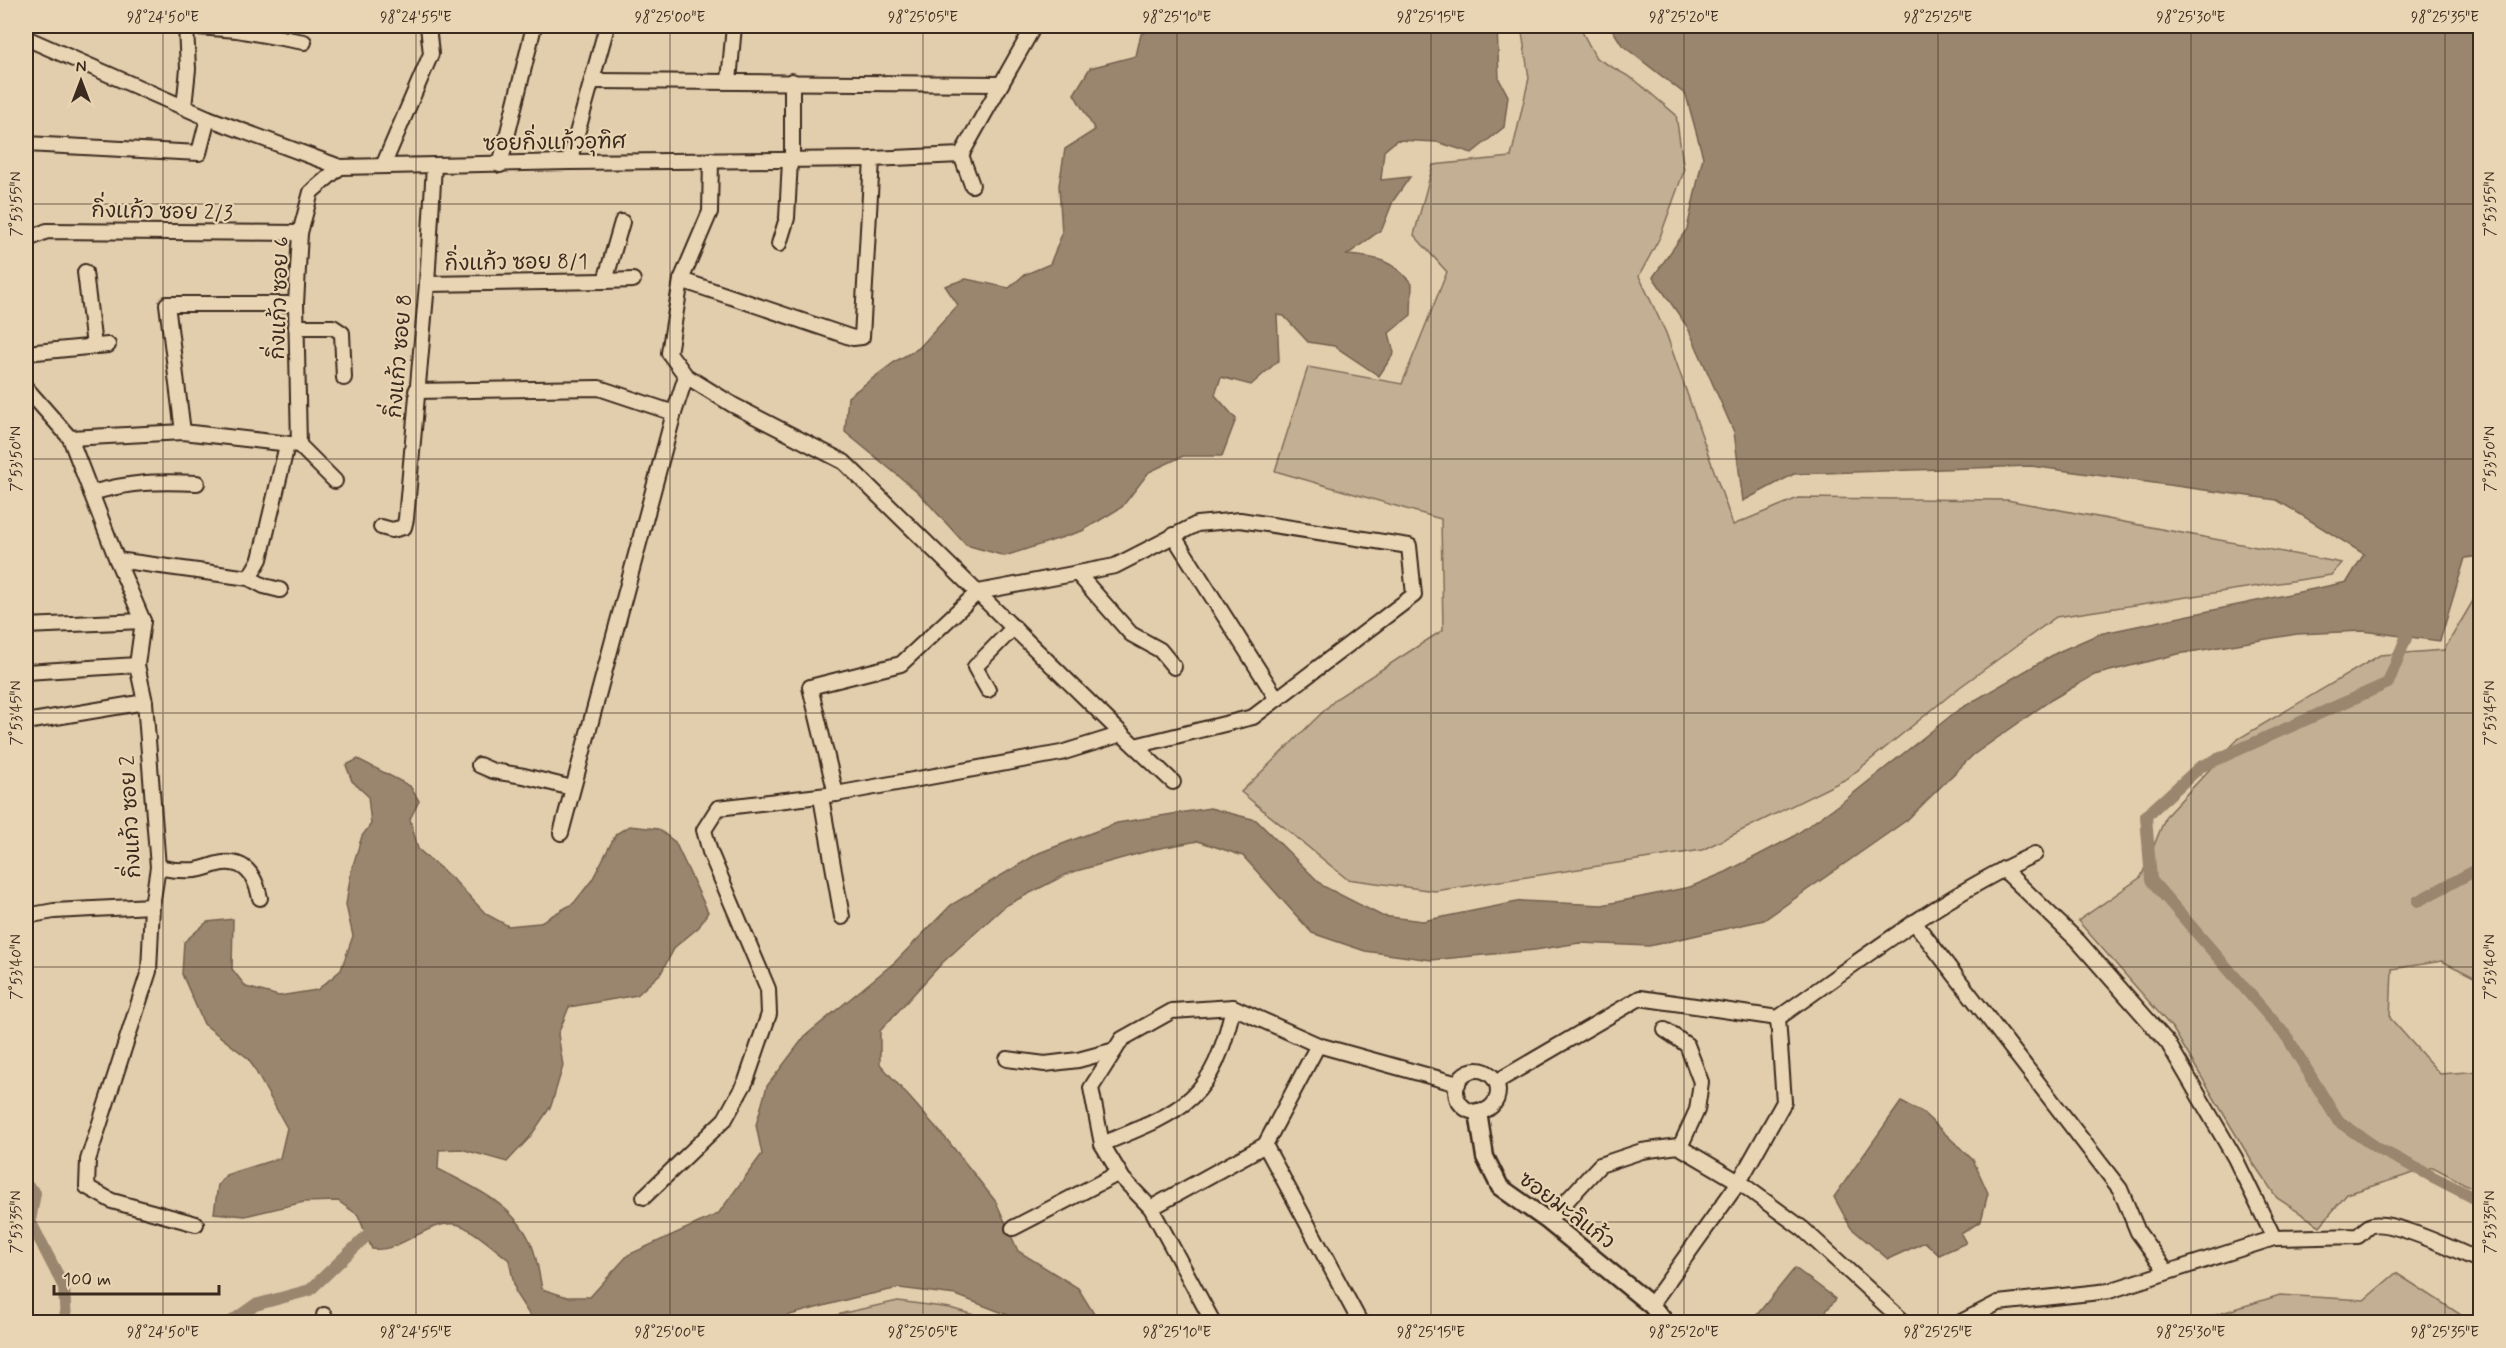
<svg xmlns="http://www.w3.org/2000/svg" width="2506" height="1348" viewBox="0 0 2506 1348" font-family="Mynerve,'Playpen Sans Thai',sans-serif">
<style>
.green{fill:#c3af93;stroke:#7f6c58;stroke-width:1.5}
.water{fill:#9a866e;stroke:#74614e;stroke-width:1.5}
.lines{fill:none;stroke-linecap:round;stroke-linejoin:round}
.canal{stroke:#9a866e;stroke-width:12}
.minor-casing{stroke:#3b2a1e;stroke-width:18}
.tertiary-casing{stroke:#3b2a1e;stroke-width:21}
.minor{stroke:#e9d4b3;stroke-width:14}
.tertiary{stroke:#e9d4b3;stroke-width:16}
.ticks{fill:none;stroke:#3b2a1e;stroke-width:1.5;stroke-opacity:0.45}
.labels{text-anchor:middle;stroke-width:4.5;stroke-linejoin:round;paint-order:stroke}
.street-label{font-size:21px;fill:#3b2a1e;stroke:#e9d4b3}
.neatline{fill:none;stroke:#3b2a1e;stroke-width:2}
.ticks-label{font-size:15px;text-anchor:middle;fill:#3b2a1e}
</style>
<rect width="100%" height="100%" fill="#e2cdad"/>
<filter id="ink" filterUnits="userSpaceOnUse"><feTurbulence type="fractalNoise" baseFrequency=".0167" numOctaves="2"/><feDisplacementMap in="SourceGraphic" scale="12" xChannelSelector="R" yChannelSelector="G"/><feConvolveMatrix kernelMatrix="1 2 1 2 8 2 1 2 1" color-interpolation-filters="sRGB"/></filter>
<g filter="url(#ink)">
<g class="green">
<polygon points="1521,26 1579,26 1596,58 1635,80 1676,115 1684,171 1660,237 1639,276 1666,333 1733,525 1798,498 2007,500 2342,563 2331,575 2056,617 1960,687 1848,778 1702,850 1435,891 1347,879 1241,792 1337,698 1443,630 1441,519 1275,471 1308,367 1402,384 1447,272 1414,235 1433,165 1511,157 1529,78"/>
<polygon points="2480,589 2480,980 2442,961 2392,969 2390,1018 2440,1074 2480,1071 2480,1192 2433,1167 2347,1194 2320,1226 2277,1198 2251,1160 2173,1029 2078,921 2141,877 2166,816 2238,739 2380,655 2444,650"/>
<polygon points="2396,1273 2472,1322 2193,1322 2280,1295 2364,1300"/>
<polygon points="898,1301 950,1308 998,1322 816,1322 844,1313"/>
</g>
<g class="water">
<path d="M1161,26H1497L1499,79L1508,96L1504,127L1472,153L1437,142L1397,140L1384,151L1381,180L1410,177L1393,201L1382,229L1347,255C1378,257 1392,260 1412,284L1411,315L1389,333L1394,353L1379,376L1334,346L1308,342L1284,316L1277,315L1279,360L1251,385L1221,377L1215,395L1236,419L1222,456H1183L1149,472L1122,507L1082,531L1005,556L966,545L918,492L845,432L848,397L896,361L919,348L958,305L945,286L966,279L1009,288L1024,275L1050,264L1062,234L1059,185L1065,149L1095,130L1074,94L1090,68L1136,56L1141,34Z"/>
<path d="M1610,26H2480V556L2465,558L2440,641L2363,631L2297,634L2178,654L2094,675L2051,700L1973,755L1907,820L1764,920L1649,946L1579,943L1535,950L1431,960L1365,951L1312,933L1243,856L1198,841L1155,849L1069,873L1005,906L942,963L880,1031V1064L948,1141L996,1202L1018,1251L1078,1288L1099,1322H1020L1016,1318L956,1295L899,1288L853,1298L764,1322H534L516,1294L509,1260C496,1250 470,1226 455,1224C428,1220 401,1253 372,1249L358,1215L338,1201L304,1202L245,1216L214,1213L218,1185L226,1175L280,1158L287,1128L249,1059L204,1024L182,974L184,942L207,922L233,919L232,969L246,987L279,996L317,990L341,970L353,936L346,905L351,872L362,836L371,824L368,796L352,781L346,765L358,759L410,786L419,801L410,819L418,849L454,880L486,914L508,926L539,923L574,903L592,880L616,834L629,826L658,829L675,842L708,912L699,927L675,947L661,973L637,995L569,1007L558,1034L563,1066L551,1106L530,1137L507,1162L461,1149L439,1150L438,1169C474,1187 514,1205 531,1243C537,1257 539,1274 542,1289L567,1297H590L628,1255L718,1214L762,1154L756,1125L767,1086L805,1036L895,962L951,905L1039,853L1117,823L1210,808L1256,820L1323,886L1382,916L1423,921L1522,901L1602,905L1690,887L1726,872L1791,838L1845,800L1958,710L2058,652L2099,634L2347,582L2364,554L2277,500L2031,466L1794,474L1743,501L1734,432L1688,328L1653,277L1687,229L1703,157L1686,95L1622,45Z"/>
<polygon points="1901,1102 1922,1112 1973,1160 1988,1193 1981,1221 1961,1234 1966,1243 1939,1255 1925,1242 1888,1259 1851,1228 1834,1197"/>
<polygon points="1795,1268 1836,1299 1817,1322 1751,1322"/>
</g>
<g class="lines">
<g class="canal">
<polyline points="2403,621 2406,638 2388,683 2200,767 2146,816 2151,880 2287,1037 2338,1121 2377,1148 2480,1201"/>
<polyline points="2418,901 2480,868"/>
<polyline points="26,1185 35,1193 30,1221 64,1287 66,1322"/>
<polyline points="231,1322 255,1305 310,1290 377,1226"/>
</g>
<defs>
<g id="minor">
<polyline points="186,26 237,30 304,42"/>
<polyline points="26,38 208,118 340,167 569,162 872,159 961,155 1034,26"/>
<polyline points="593,81 1001,84"/>
<polyline points="729,81 734,26"/>
<polyline points="184,107 188,69 186,26"/>
<polyline points="26,144 199,153 208,118"/>
<polyline points="961,155 972,185"/>
<polyline points="711,160 710,212 681,280 669,353 686,376 733,405 844,462 1122,734 1173,782"/>
<polyline points="792,160 792,81"/>
<polyline points="569,162 607,26"/>
<polyline points="500,165 534,26"/>
<polyline points="383,166 431,54 428,26"/>
<polyline points="622,222 605,281 633,280"/>
<polyline points="26,240 47,231 300,233"/>
<polyline points="779,244 787,218 790,160"/>
<polyline points="85,272 94,346"/>
<polyline points="681,280 853,338 862,337 872,159"/>
<polyline points="427,284 605,281"/>
<polyline points="296,327 333,327 342,333 344,378"/>
<polyline points="26,353 108,345"/>
<polyline points="26,388 70,438 117,560 143,621 137,665 145,702 158,867 152,906 149,971 88,1160 87,1187 112,1201 196,1224"/>
<polyline points="416,391 599,388 674,413"/>
<polyline points="183,432 167,304 296,304"/>
<polyline points="70,438 183,432 299,445"/>
<polyline points="299,445 296,304 300,233 311,192 340,167"/>
<polyline points="299,445 335,481"/>
<path d="M91,493C131,482 156,481 197,483"/>
<polyline points="381,527 392,530 404,527 406,519 427,284 434,165"/>
<polyline points="1173,535 1277,699"/>
<polyline points="117,560 249,578 264,586 280,590"/>
<polyline points="1077,573 1131,634 1160,650 1174,667"/>
<polyline points="249,578 260,559 287,445"/>
<polyline points="26,626 143,621"/>
<polyline points="26,672 137,665"/>
<polyline points="988,690 975,667 1014,627"/>
<polyline points="26,722 145,702"/>
<polyline points="479,765 493,771 524,776 572,788"/>
<polyline points="836,794 810,687 901,664 978,592 1115,566 1197,524 1240,520 1409,546 1414,595 1253,717 1135,746"/>
<polyline points="821,797 842,917"/>
<polyline points="561,833 674,413 686,376"/>
<path d="M158,867C171,870 182,871 195,870C205,869 214,864 223,863C247,860 256,879 260,898"/>
<polyline points="2003,869 2078,941 2168,1043 2235,1158 2274,1238"/>
<polyline points="26,916 54,911 152,906"/>
<polyline points="1914,922 2120,1189 2138,1232 2167,1272"/>
<polyline points="1665,1030 1687,1045 1701,1082 1697,1110 1680,1147"/>
<polyline points="1318,1045 1265,1145 1360,1322"/>
<polyline points="1007,1059 1045,1064 1078,1060 1115,1050"/>
<circle cx="1477" cy="1091" r="21"/>
<path d="M1496,1082L1640,998L1778,1018C1861,960 1942,896 2035,854"/>
<path d="M1102,1144C1186,1110 1213,1099 1233,1007"/>
<polyline points="644,1197 725,1119 746,1081 769,1014 768,989 710,852 704,830 718,808 836,794 1061,753 1122,734"/>
<polyline points="1151,1208 1265,1145"/>
<polyline points="1548,1221 1600,1165 1642,1151 1678,1146 1739,1182 1803,1229 1904,1322"/>
<polyline points="1013,1228 1119,1173"/>
<polyline points="1651,1305 1739,1182 1784,1102 1778,1018"/>
<polyline points="324,1315 328,1322"/>
<polyline points="1213,1322 1151,1208 1123,1179 1102,1144 1091,1088 1122,1039 1172,1011 1233,1007 1318,1045 1458,1084"/>
<path d="M1961,1322L1998,1303L2109,1291L2274,1238L2358,1236C2362,1233 2367,1226 2372,1225C2392,1220 2453,1249 2474,1258"/>
</g>
<polyline id="tertiary" points="1478,1112 1485,1157 1500,1187 1548,1221 1651,1305 1665,1322"/>
</defs>
<use href="#minor" class="minor-casing"/>
<use href="#tertiary" class="tertiary-casing"/>
<use href="#minor" class="minor"/>
<use href="#tertiary" class="tertiary"/>
</g>
</g>
<path class="ticks" d="M163,26V1322M416,26V1322M670,26V1322M923,26V1322M1177,26V1322M1431,26V1322M1684,26V1322M1938,26V1322M2191,26V1322M2445,26V1322M26,204H2480M26,459H2480M26,713H2480M26,967H2480M26,1222H2480"/>
<g class="labels">
<g class="street-label">
<text transform="translate(554 142) rotate(-1)" y="7">ซอยกิ่งแก้วอุทิศ</text>
<text transform="translate(162 211) rotate(1)" y="7">กิ่งแก้ว ซอย 2/3</text>
<text transform="translate(516 262) rotate(-1)" y="7">กิ่งแก้ว ซอย 8/1</text>
<text transform="translate(279 298) rotate(-88)" y="7">กิ่งแก้ว ซอย 6</text>
<text transform="translate(399 356) rotate(-85)" y="7">กิ่งแก้ว ซอย 8</text>
<text transform="translate(130 817) rotate(-93)" y="7">กิ่งแก้ว ซอย 2</text>
<text transform="translate(1567 1210) rotate(37)" y="7">ซอยมะลิแก้ว</text>
</g>
</g>
<rect width="2506" height="1348" fill="none" stroke="#e9d4b3" stroke-width="66"/>
<g transform="translate(81 81)" stroke="#e9d4b3" stroke-width="4.5" paint-order="stroke">
<path d="M0-4.5L10 22L0 15L-10 22Z" fill="#3b2a1e"/>
<text y="-9" font-size="16" font-weight="bold" text-anchor="middle" fill="#3b2a1e">N</text>
</g>
<path d="M54 1285v9h165v-9" fill="none" stroke="#3b2a1e" stroke-width="3"/>
<text x="63" y="1285" font-size="18" fill="#3b2a1e" stroke="#e9d4b3" stroke-width="4.5" paint-order="stroke">100 m</text>
<rect x="33" y="33" width="2440" height="1282" class="neatline"/>
<g class="ticks-label">
<text x="163" y="22">98°24'50"E</text>
<text x="416" y="22">98°24'55"E</text>
<text x="670" y="22">98°25'00"E</text>
<text x="923" y="22">98°25'05"E</text>
<text x="1177" y="22">98°25'10"E</text>
<text x="1431" y="22">98°25'15"E</text>
<text x="1684" y="22">98°25'20"E</text>
<text x="1938" y="22">98°25'25"E</text>
<text x="2191" y="22">98°25'30"E</text>
<text x="2445" y="22">98°25'35"E</text>
<text transform="translate(16 204) rotate(-90)" y="5">7°53'55"N</text>
<text transform="translate(2490 204) rotate(-90)" y="5">7°53'55"N</text>
<text transform="translate(16 459) rotate(-90)" y="5">7°53'50"N</text>
<text transform="translate(2490 459) rotate(-90)" y="5">7°53'50"N</text>
<text transform="translate(16 713) rotate(-90)" y="5">7°53'45"N</text>
<text transform="translate(2490 713) rotate(-90)" y="5">7°53'45"N</text>
<text transform="translate(16 967) rotate(-90)" y="5">7°53'40"N</text>
<text transform="translate(2490 967) rotate(-90)" y="5">7°53'40"N</text>
<text transform="translate(16 1222) rotate(-90)" y="5">7°53'35"N</text>
<text transform="translate(2490 1222) rotate(-90)" y="5">7°53'35"N</text>
<text x="163" y="1337">98°24'50"E</text>
<text x="416" y="1337">98°24'55"E</text>
<text x="670" y="1337">98°25'00"E</text>
<text x="923" y="1337">98°25'05"E</text>
<text x="1177" y="1337">98°25'10"E</text>
<text x="1431" y="1337">98°25'15"E</text>
<text x="1684" y="1337">98°25'20"E</text>
<text x="1938" y="1337">98°25'25"E</text>
<text x="2191" y="1337">98°25'30"E</text>
<text x="2445" y="1337">98°25'35"E</text>
</g>
</svg>
